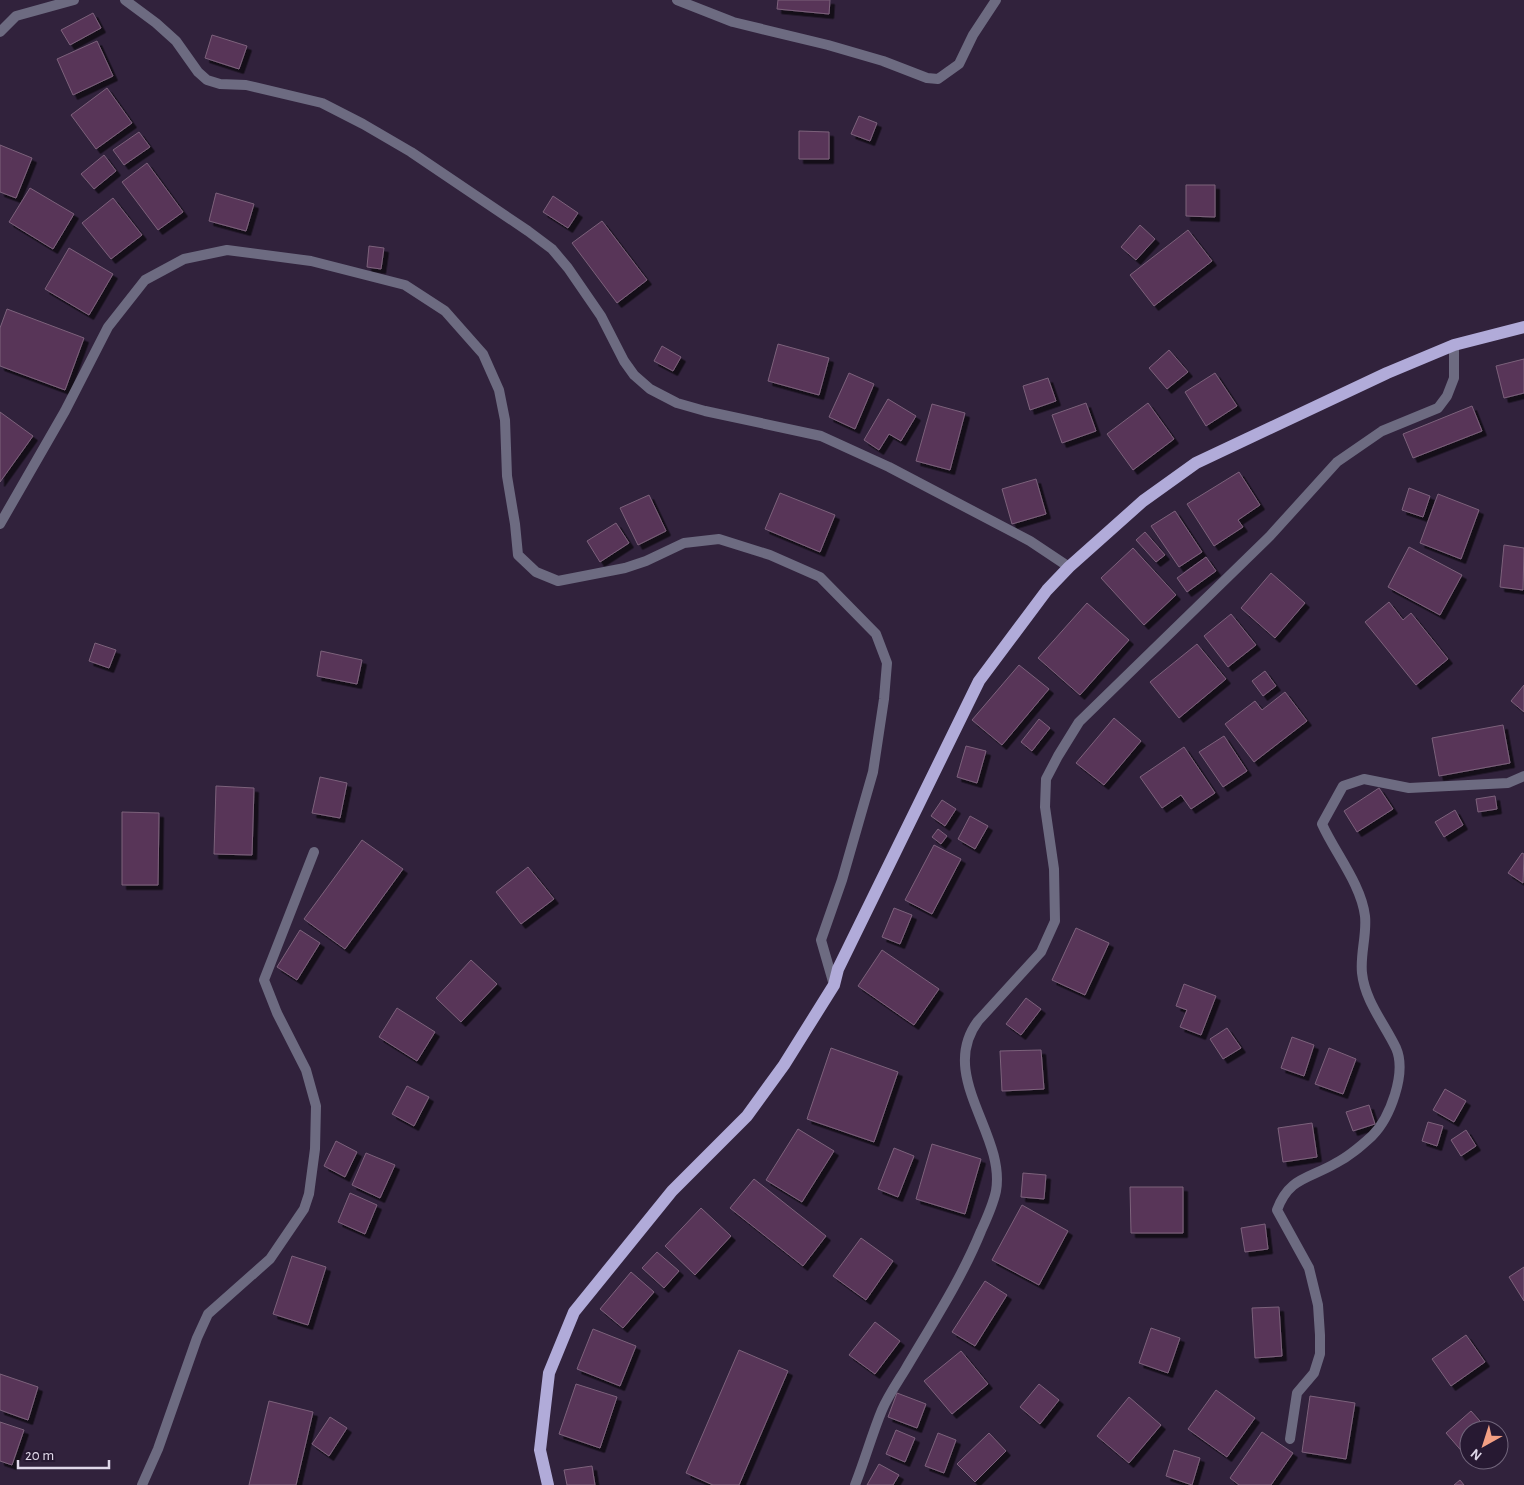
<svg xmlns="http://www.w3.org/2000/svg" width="1524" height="1485" viewBox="0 0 1524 1485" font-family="'Alegreya Sans',sans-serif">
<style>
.building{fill:#593459;stroke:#7c627b;filter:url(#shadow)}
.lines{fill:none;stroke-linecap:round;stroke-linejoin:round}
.minor{stroke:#6d6b81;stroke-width:10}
.primary{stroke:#b1abd9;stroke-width:12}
</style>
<defs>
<filter id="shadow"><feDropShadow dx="4.5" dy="4.5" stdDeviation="0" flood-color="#0009"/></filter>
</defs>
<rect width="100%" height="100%" fill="#31223c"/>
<g class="building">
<polygon points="778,0 830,0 829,14 777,9"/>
<polygon points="93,13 101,28 70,45 61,30"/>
<polygon points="212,35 247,46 239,69 205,58"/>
<polygon points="97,41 113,76 73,95 57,59"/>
<polygon points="107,88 132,123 96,149 71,115"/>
<polygon points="859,116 877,123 870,141 851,134"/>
<polygon points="799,131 829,132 829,159 799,159"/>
<polygon points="139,132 150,147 124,165 113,150"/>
<polygon points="0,145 32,158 16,198 0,192"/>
<polygon points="104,155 116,171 94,189 81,174"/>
<polygon points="147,163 183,212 158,230 122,182"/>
<polygon points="1186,185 1215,185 1215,217 1186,216"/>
<polygon points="30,188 74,214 53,249 9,222"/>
<polygon points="216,193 254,204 246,231 209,221"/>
<polygon points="553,196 578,213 568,228 543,212"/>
<polygon points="113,198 142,235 111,259 82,223"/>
<polygon points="602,221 647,280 617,303 572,243"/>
<polygon points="1140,225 1155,239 1136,260 1121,247"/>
<polygon points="1188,230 1212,261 1154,306 1130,275"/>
<polygon points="369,246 384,248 381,269 367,267"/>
<polygon points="69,248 113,274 89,315 45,289"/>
<polygon points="7,309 84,338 65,390 0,366 0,328"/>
<polygon points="778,344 829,358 819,395 768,381"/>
<polygon points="662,346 681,357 673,371 654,361"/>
<polygon points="1169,350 1188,372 1167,389 1149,368"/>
<polygon points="1524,359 1524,393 1504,398 1496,366"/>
<polygon points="849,373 874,384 855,429 829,417"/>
<polygon points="1215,373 1237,406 1206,426 1185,392"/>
<polygon points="1048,378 1056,401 1030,410 1023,386"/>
<polygon points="888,399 916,416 901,441 889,434 879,450 864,440"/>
<polygon points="1086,403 1096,431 1062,443 1052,415"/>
<polygon points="1148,403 1174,439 1133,470 1107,434"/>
<polygon points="932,404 965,413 950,470 916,461"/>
<polygon points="1472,406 1482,431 1413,458 1403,434"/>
<polygon points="0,412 33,436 0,482"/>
<polygon points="1239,472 1260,505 1238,520 1243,527 1214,546 1187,504"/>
<polygon points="1036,479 1046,514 1012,524 1002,489"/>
<polygon points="1409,488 1430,496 1423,517 1402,510"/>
<polygon points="780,493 835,515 820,552 765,529"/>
<polygon points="1438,494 1479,510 1461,559 1420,543"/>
<polygon points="649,495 666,531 638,545 620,508"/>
<polygon points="1175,511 1202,552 1179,567 1151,526"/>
<polygon points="616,523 629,543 600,562 587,541"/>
<polygon points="1145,532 1165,555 1156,562 1136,540"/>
<polygon points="1504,545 1524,548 1523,590 1500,587"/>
<polygon points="1409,547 1462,575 1440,615 1388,587"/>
<polygon points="1133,548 1176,595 1144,625 1101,578"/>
<polygon points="1206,557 1216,571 1187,592 1177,578"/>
<polygon points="1271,573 1305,603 1275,638 1241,608"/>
<polygon points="1389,602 1403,620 1411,613 1448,659 1416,685 1365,622"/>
<polygon points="1087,603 1129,640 1080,695 1038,658"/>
<polygon points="1231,614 1256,645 1228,667 1204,636"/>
<polygon points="95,643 116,650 109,668 89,661"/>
<polygon points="1197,644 1226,679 1179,718 1150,682"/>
<polygon points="321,651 362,660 357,684 317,676"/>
<polygon points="1019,665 1049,689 1002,745 972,720"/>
<polygon points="1265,671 1276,686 1263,696 1252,681"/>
<polygon points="1524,685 1524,712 1511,701"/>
<polygon points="1285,692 1307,721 1254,762 1225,724 1255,701 1262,710"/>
<polygon points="1114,718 1141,741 1104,785 1076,763"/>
<polygon points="1039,719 1050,728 1032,751 1021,742"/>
<polygon points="1503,725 1510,763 1439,776 1432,738"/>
<polygon points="1224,736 1247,771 1223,787 1199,752"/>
<polygon points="966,746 986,751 977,783 957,777"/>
<polygon points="1184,747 1215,793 1191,809 1181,795 1162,808 1140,777"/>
<polygon points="320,777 347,783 340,818 312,813"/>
<polygon points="216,786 254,788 252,855 214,854"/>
<polygon points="1379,788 1393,809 1357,832 1344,811"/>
<polygon points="1495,796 1497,809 1478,812 1476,799"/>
<polygon points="942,800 956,809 945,826 931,816"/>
<polygon points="1455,810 1463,825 1444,837 1435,822"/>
<polygon points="122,812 159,813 158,885 122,885"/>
<polygon points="970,816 988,826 975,849 958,839"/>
<polygon points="938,829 947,836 941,844 932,837"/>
<polygon points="362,840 403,869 345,949 304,919"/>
<polygon points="934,845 961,859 932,914 905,900"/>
<polygon points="1522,853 1524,854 1523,883 1508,873"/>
<polygon points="528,867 554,899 521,924 496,892"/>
<polygon points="894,908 912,915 900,944 882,937"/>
<polygon points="1076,928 1109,943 1085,995 1052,980"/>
<polygon points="300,930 320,943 297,980 277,967"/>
<polygon points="882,950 939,989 914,1025 858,986"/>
<polygon points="471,960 497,984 461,1022 436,998"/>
<polygon points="1184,984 1216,996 1201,1035 1180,1027 1187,1010 1176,1006"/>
<polygon points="1026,998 1041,1009 1021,1035 1006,1024"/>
<polygon points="397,1008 435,1032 417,1061 379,1037"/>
<polygon points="1227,1028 1241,1048 1223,1059 1210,1039"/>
<polygon points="1292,1037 1314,1045 1304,1076 1281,1068"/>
<polygon points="831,1048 898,1072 874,1142 807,1119"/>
<polygon points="1329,1048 1356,1059 1343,1094 1315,1084"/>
<polygon points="1041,1050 1044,1089 1002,1091 1000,1051"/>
<polygon points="407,1086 429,1097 414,1126 392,1114"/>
<polygon points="1445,1089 1466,1101 1454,1122 1433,1110"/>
<polygon points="1369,1105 1375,1124 1353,1131 1346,1112"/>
<polygon points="1428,1122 1443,1126 1437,1146 1422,1141"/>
<polygon points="1312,1123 1317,1157 1283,1162 1278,1128"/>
<polygon points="798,1129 834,1151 802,1202 766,1180"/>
<polygon points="1466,1130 1476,1146 1461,1156 1451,1140"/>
<polygon points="336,1141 357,1152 345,1177 324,1166"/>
<polygon points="932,1144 981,1159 965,1214 916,1199"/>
<polygon points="894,1148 914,1156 898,1197 878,1189"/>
<polygon points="366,1153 395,1165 380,1198 352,1185"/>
<polygon points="1023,1173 1046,1175 1044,1199 1021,1197"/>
<polygon points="754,1179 826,1236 803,1266 730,1208"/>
<polygon points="1130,1187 1183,1187 1183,1233 1131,1233"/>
<polygon points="350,1193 377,1205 365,1234 338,1222"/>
<polygon points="1022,1205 1068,1231 1039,1285 992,1260"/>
<polygon points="701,1208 731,1236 695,1275 665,1246"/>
<polygon points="1265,1224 1268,1249 1245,1252 1241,1228"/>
<polygon points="861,1238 893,1261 866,1300 833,1276"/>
<polygon points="657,1252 679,1271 664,1288 642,1268"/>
<polygon points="292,1256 326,1267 308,1325 273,1314"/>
<polygon points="1524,1267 1524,1301 1509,1277"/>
<polygon points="631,1272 654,1292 623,1328 600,1309"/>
<polygon points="985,1281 1007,1295 975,1346 952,1332"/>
<polygon points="1279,1307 1282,1356 1255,1358 1252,1308"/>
<polygon points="875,1322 900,1341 875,1374 849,1355"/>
<polygon points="1151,1328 1180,1338 1168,1373 1139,1363"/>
<polygon points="593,1329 636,1346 620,1386 577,1369"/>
<polygon points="1466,1335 1485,1362 1451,1386 1432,1359"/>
<polygon points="739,1350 788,1371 739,1485 713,1485 686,1473"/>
<polygon points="961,1351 988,1384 952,1414 924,1381"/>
<polygon points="0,1374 38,1387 28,1420 0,1410"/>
<polygon points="576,1384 617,1397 600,1448 559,1434"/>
<polygon points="1039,1384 1059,1400 1040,1424 1020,1407"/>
<polygon points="1216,1390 1255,1418 1227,1457 1188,1429"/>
<polygon points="897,1393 926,1404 917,1428 888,1417"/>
<polygon points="1310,1396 1355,1403 1346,1459 1302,1452"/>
<polygon points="1129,1397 1161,1425 1129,1463 1097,1436"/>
<polygon points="269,1401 313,1412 296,1485 249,1485"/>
<polygon points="1471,1411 1488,1430 1469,1430 1469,1451 1465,1455 1446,1433"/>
<polygon points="330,1417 347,1428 329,1456 312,1444"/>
<polygon points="0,1422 24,1430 12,1465 0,1461"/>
<polygon points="896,1430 915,1438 905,1462 886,1454"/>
<polygon points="1262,1432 1293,1453 1271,1485 1239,1485 1230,1478"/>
<polygon points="938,1433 956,1440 944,1473 925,1466"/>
<polygon points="989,1433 1006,1451 975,1482 957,1464"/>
<polygon points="1174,1450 1200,1458 1192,1485 1166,1476"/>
<polygon points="879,1464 899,1475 893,1485 867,1485"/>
<polygon points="592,1466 595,1485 567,1485 564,1470"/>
<polygon points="1460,1480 1464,1485 1454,1485"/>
</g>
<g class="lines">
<g class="minor">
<polyline points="125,0 156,23 176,41 198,72 207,80 220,84 246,85 322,103 363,124 411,152 528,231 552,249 568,268 601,316 624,361 634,375 650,389 677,403 705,411 821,436 889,467 1030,541 1069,567"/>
<polyline points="677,0 733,22 828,45 883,61 927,78 938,79 959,64 973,35 996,0"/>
<polyline points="0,32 16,16 74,0"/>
<polyline points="0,524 65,411 108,327 145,280 184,259 227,250 311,261 405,285 445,311 483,354 499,390 505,420 507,476 515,524 518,555 536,572 558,581 625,568 646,561 684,543 719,539 770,555 820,577 876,634 887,663 884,699 873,772 842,880 821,940 834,985"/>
<path d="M1290,1439L1297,1393L1314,1373L1320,1354V1335L1318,1305L1309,1268L1277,1210C1289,1177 1309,1179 1336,1163C1350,1156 1361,1146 1372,1136C1390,1118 1407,1073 1396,1048C1384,1023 1365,1001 1362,973C1360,954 1367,935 1365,916C1361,884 1335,853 1322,824L1343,786L1364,779L1409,788L1508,783L1524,776"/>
<polyline points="142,1485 158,1449 197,1338 208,1314 270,1259 304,1209 309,1194 315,1149 316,1106 306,1070 277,1013 264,980 314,852"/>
<path d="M855,1485C865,1460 872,1434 882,1410C888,1396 897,1383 905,1370C932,1324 961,1280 981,1231C987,1218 993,1205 996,1191C1006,1134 937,1076 978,1021L1041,952L1055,921L1054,869L1045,807L1046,779L1058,756L1079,722L1270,536L1337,462L1382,431L1438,408L1447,396L1454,378V345"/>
</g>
<polyline class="primary" points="548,1485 540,1450 549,1373 574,1312 672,1191 747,1116 784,1065 834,985 838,969 979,681 1047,590 1069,567 1143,501 1196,463 1387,373 1454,345 1524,327"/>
</g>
<g transform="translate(1484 1445) rotate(219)"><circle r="24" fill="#271932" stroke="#71657b"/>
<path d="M0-4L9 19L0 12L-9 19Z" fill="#f39f83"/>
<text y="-8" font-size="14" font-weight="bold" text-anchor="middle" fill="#e0d8e9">N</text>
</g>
<path d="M18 1460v8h91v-8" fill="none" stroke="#e0d8e9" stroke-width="2.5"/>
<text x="25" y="1460" font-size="15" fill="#e0d8e9" stroke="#271932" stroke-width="4" paint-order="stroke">20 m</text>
</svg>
